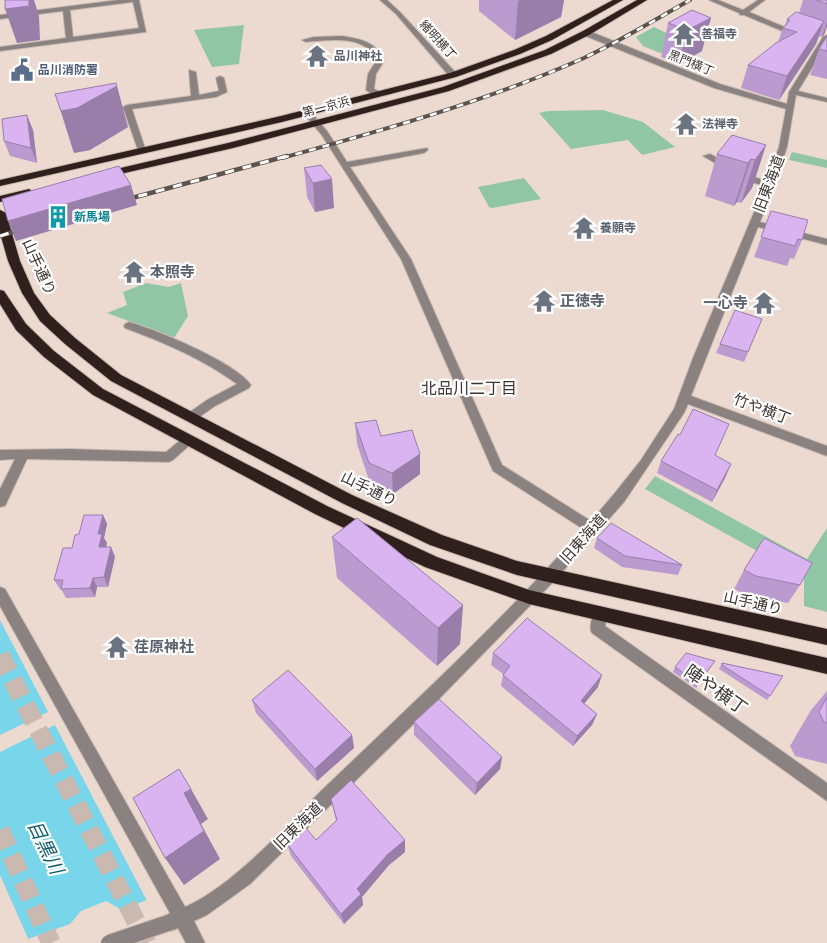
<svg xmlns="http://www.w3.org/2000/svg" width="827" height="943" viewBox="0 0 827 943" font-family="'Noto Serif','Noto Sans JP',serif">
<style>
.green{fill:#90c6a5}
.water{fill:#79d5e9}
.pier{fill:#ecdad0}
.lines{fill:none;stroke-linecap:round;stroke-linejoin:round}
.highway-tunnel{stroke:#c9b9b0;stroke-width:19;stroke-dasharray:19 9;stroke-linecap:butt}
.minor-casing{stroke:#c9b9b0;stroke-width:2}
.highway-casing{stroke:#c9b9b0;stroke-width:2}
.minor{fill:#8a8281;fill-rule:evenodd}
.highway{fill:#2f201e;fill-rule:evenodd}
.rail-far1-casing{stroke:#5c534e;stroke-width:4}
.rail-casing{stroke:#5c534e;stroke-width:4.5}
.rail-far1{stroke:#fff;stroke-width:2.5;stroke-dasharray:7;stroke-linecap:butt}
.rail{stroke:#fff;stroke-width:3;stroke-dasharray:9;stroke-linecap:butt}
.minor-bridge-casing{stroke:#c9b9b0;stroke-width:18;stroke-linecap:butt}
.minor-bridge{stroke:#8a8281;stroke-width:16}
.wall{fill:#bb9bcf}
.shaded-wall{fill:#987ea9}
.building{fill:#d9b4f1;stroke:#987ea9}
.labels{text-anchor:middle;stroke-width:4.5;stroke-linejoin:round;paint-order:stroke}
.far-worship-label{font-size:12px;font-weight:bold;fill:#5b616d;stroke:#fff;text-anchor:start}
.far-street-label{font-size:12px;fill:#3c3531;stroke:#fff}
.far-service-label{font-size:12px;font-weight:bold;fill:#4e5e75;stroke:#fff;text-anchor:start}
.far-culture-label{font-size:12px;font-weight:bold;fill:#0d838f;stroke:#fff;text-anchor:start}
.street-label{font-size:15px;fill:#3c3531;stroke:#fff}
.worship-label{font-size:15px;font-weight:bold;fill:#5b616d;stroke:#fff;text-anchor:start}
.neighbourhood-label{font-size:16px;fill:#3c3531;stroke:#fff}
.near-street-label{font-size:18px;fill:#3c3531;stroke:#fff}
.near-water-label{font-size:19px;font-style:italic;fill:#115f6d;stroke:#fff}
</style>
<rect width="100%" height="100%" fill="#ecdad0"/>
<g class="green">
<polygon points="244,25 239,64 212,67 194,30"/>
<polygon points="654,27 679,39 676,46 660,53 643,46 636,37"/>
<polygon points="603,110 643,122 675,147 642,155 628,140 571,149 539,113 548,111"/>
<polygon points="792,152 827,160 827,168 789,160"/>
<polygon points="524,178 541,199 492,208 489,207 478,187"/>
<polygon points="146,283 169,287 181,283 188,316 174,338 107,313 127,305 123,292"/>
<polygon points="655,476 807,559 827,528 827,612 804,606 804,577 645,489"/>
</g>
<polygon class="water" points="0,620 147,901 30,943 0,875"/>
<g class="pier">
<polygon points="50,711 57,724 0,752 0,735"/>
<polygon points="149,899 173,943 27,943 25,940 70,924 81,911 106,901 122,910"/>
</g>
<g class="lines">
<g class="highway-tunnel">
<polyline points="0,655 147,943"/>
<polyline points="0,830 51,943"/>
</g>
<defs>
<g id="minor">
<path d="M118,0H139L146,32L0,51V47L66,38L63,11L0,19V15ZM133,2L139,28L73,37L70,10Z"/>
<polygon points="380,0 387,0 400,12 456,73 456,77 450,77 396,14"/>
<polygon points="709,0 718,0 743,10 758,0 765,0 749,12 801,34 794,36 744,15 740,15 739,13"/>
<path d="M583,31H589L720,84L787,104L789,92L823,37L827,35V43L798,91L827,98V102L796,95L787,147L776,181L760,222L827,239V245L758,227L691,396L827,446V456L688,404L684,413L624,502L556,579L436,702L250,884L207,915L194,921L205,943H186L178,928L171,931L165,928L162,922L165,916L170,913L0,606V587L5,589L185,907C233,886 286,826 323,789C412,704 502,621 583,529L493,471L401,259L321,134L303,113L310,111L327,131L347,162L427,148L428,150L424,153L350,167L411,259L502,465L591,521L614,494L641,460L674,409L693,358L765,186L744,180L703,156L710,154L750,176L767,181L779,147L786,109L714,88L583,35Z"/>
<path d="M342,36C361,39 377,42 384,61L376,74L374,89L381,92V96H375L366,90L368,74L376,61C367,34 329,40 306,42L302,40L314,37Z"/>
<polygon points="189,70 196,72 199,95 219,91 216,78 220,76 224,78 227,92 216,97 132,109 146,151 139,153 123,107 127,105 191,96"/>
<path d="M129,322C157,330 235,362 251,385L249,388L215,406L195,420H187L185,417L187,414L207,400L237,384C203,359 165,343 125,328L124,326L125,324Z"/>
<polygon points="188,435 194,440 192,443 173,460 169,462 27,459 5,506 0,507 0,489 15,459 0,460 0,450 69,449 166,452 184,437"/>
<path d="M601,607L606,609L608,613L605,626L827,783V801L592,633C588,626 593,616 596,609Z"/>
</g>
<g id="highway">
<polygon points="613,0 623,0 552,40 520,54 456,77 282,122 0,186 0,180 281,116 450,73 514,50 546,36"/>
<polygon points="637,0 647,0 589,35 551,54 449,91 233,148 103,178 98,175 99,173 228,143 443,87 545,50 583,31"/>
<polygon points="29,189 34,192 33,194 0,202 0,196"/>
<polygon points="0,210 6,213 20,261 34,293 50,315 75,338 121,375 352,495 442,535 517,561 827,629 827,645 517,575 430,545 342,503 111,381 65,344 40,321 22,293 8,261 0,233"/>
<polygon points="0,290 4,291 26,324 54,351 103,389 327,506 437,557 529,590 827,658 827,674 529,604 425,567 315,514 93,395 44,357 16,330 0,304"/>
</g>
</defs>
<use href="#minor" class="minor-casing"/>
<use href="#highway" class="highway-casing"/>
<use href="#minor" class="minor"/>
<use href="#highway" class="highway"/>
<defs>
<path id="rail-far1" d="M282,158C384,130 487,101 584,58C620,41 655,20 690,0"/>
<g id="rail">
<polyline points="121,201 287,156"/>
<polyline points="0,236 25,228"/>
</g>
</defs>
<use href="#rail-far1" class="rail-far1-casing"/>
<use href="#rail" class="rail-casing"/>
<use href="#rail-far1" class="rail-far1"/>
<use href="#rail" class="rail"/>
<defs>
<polyline id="minor-bridge" points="109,943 171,922"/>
</defs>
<use href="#minor-bridge" class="minor-bridge-casing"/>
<use href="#minor-bridge" class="minor-bridge"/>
</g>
<g class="wall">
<polygon points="479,0 564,0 561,17 515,40 479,11"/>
<polygon points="803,0 827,0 827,26 824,35 822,37 819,36 816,44 779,100 741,88 748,65 778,42 783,28 785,26 787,19 799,13"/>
<polygon points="692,10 702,51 679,64 661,57 668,23"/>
<polygon points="827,36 827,79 810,75 819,49"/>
<polygon points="55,94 128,127 90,150 74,153"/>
<polygon points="33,130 37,163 10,156 4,141"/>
<polygon points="766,145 752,188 741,203 737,202 734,206 705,196 717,154"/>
<polygon points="304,168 334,208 315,212 307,197"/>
<polygon points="771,211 802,240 794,259 790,258 787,266 754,257"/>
<polygon points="762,319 744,362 716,353 720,344"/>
<polygon points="355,423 420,454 420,474 393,494 370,483 357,444"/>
<polygon points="680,435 724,436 715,455 726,476 712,502 657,473 661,461"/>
<polygon points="103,515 107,524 104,538 107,543 106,547 111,547 115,557 108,587 97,587 95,597 66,598 61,589 60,589 54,580 79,534"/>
<polygon points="332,537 463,605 460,644 437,666 337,578"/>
<polygon points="597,538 682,565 678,575 622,567 594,548"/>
<polygon points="744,570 800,585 788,603 746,595 734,589"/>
<polygon points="493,653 598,687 584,704 597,714 592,725 573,746 501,686 503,674 491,665"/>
<polygon points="715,661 696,688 673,672 675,667"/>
<polygon points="722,663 783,676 767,700 719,669"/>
<polygon points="827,691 827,764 795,756 790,746 811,710"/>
<polygon points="252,700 352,735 354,748 317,781 256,713"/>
<polygon points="414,722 502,757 500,769 475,795 414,735"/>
<polygon points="331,799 405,840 405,852 389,865 362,897 363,905 344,924 291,856 287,844 316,840 336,821"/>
</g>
<g class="shaded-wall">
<polygon points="29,0 34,0 39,16 40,40 17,43 5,9"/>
<polygon points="521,0 564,0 561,17 515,40 518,1"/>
<polygon points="711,18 702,51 679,64 687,30"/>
<polygon points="824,21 816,44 779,100 787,76"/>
<polygon points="827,22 827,26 824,35 822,37"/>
<polygon points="117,86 128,127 90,150 74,153 61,111"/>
<polygon points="27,115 33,130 37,163 31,148"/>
<polygon points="766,145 752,188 741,203 755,160"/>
<polygon points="751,159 737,202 734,206 748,163"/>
<polygon points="332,179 334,208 315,212 313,183"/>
<polygon points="131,185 137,205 16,241 8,221"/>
<polygon points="420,454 420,474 393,494 392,473"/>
<polygon points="731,464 726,476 712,502 717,490"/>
<polygon points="103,515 107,524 104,538 107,543 104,557 99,547 98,534"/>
<polygon points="111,547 115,557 108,587 104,577"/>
<polygon points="93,578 97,587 95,597 90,588"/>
<polygon points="463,605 460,644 437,666 438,628"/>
<polygon points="715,661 712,665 696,688 698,683"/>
<polygon points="602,675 598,687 577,712 581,701"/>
<polygon points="597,714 592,725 573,746 577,736"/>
<polygon points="352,735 354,748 317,781 315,769"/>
<polygon points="502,757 500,769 475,795 477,783"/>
<polygon points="191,789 208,819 201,824 220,859 184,885 165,858 184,793"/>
<polygon points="405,840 405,852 389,865 362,897 363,905 344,924 341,914 357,889 388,854"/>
</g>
<g class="building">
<polygon points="5,0 29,0 29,6 5,9"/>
<polygon points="816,0 827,0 827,4"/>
<polygon points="692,10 711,18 687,30 668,23"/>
<polygon points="796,12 824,21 787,76 748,65 776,43 797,32 783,28 790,20 787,19"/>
<polygon points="827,36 827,51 819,49"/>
<polygon points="116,83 117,86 77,108 61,111 55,94"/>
<polygon points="27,115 31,148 4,141 2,119"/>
<polygon points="732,135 766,145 755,160 751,159 748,163 717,154"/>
<polygon points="321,165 332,179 313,183 304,168"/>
<polygon points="119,166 131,185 8,221 2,199"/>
<polygon points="771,211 808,220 802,240 798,239 795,246 761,237"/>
<polygon points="735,310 762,319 748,352 720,344"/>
<polygon points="693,409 729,424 715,455 731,464 717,490 661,461 678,434 680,435"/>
<polygon points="376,420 381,436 412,430 420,454 392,473 369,463 355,423"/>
<polygon points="84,515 103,515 98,534 102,534 99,547 111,547 104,577 93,578 90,588 61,589 63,580 54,580 63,548 72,548 75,535 79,534"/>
<polygon points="357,518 463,605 438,628 332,537"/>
<polygon points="611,523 682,565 625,556 597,538"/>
<polygon points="764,538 812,563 800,585 756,576 744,570"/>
<polygon points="527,618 602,675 581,701 597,714 577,736 503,675 510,666 493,653"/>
<polygon points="686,653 715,661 698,683 675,667"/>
<polygon points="722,663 783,676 770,696 722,665"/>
<polygon points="288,670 352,735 315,769 252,700"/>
<polygon points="827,697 827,723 824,722 819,712"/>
<polygon points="439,699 502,757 477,783 414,722"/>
<polygon points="179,769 191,789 184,793 204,831 165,858 133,798"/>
<polygon points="351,780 405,840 388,854 357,889 361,894 341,914 287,844 306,828 316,840 337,820 331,799"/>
</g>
<defs>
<symbol id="temple-bare" viewBox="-9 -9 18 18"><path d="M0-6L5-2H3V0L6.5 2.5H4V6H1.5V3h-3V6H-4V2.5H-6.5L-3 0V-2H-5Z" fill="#6b7280" stroke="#fff" stroke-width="2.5" paint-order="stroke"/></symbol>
<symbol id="civic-bare" viewBox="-9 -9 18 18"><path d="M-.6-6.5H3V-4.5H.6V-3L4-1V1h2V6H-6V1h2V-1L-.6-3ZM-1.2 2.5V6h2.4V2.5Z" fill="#5c6f8a" stroke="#fff" stroke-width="2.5" paint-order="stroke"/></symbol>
<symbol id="building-bare" viewBox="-9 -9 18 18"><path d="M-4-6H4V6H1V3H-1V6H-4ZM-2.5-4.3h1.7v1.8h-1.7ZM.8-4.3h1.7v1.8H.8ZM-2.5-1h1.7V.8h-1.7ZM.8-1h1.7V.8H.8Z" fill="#0f9aa8" stroke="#fff" stroke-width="2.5" paint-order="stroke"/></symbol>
</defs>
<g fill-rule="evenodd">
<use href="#temple-bare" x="668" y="18" width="32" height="32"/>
<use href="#temple-bare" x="301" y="40" width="32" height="32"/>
<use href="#civic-bare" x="6" y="54" width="32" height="32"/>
<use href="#temple-bare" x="670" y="108" width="32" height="32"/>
<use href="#building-bare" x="42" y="201" width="32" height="32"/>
<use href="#temple-bare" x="568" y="212" width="32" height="32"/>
<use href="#temple-bare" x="118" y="256" width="32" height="32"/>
<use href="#temple-bare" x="528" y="285" width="32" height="32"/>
<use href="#temple-bare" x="748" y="287" width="32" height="32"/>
<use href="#temple-bare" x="101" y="631" width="32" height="32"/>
</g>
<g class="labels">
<g class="far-worship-label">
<text x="701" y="38">善福寺</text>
<text x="334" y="60">品川神社</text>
<text x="702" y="128">法禅寺</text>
<text x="600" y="232">養願寺</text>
</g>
<g class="far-street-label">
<text transform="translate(438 40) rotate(48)" y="4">緒明横丁</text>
<text transform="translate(691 63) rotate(22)" y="4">黒門横丁</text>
<text transform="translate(326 107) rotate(-15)" y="4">第一京浜</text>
</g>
<g class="far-service-label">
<text x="38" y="74">品川消防署</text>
</g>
<g class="far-culture-label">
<text x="74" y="221">新馬場</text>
</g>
<g class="street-label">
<text transform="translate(769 184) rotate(-69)" y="5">旧東海道</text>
<text transform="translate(39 267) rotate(66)" y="5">山手通り</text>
<text transform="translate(762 409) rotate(21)" y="5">竹や横丁</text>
<text transform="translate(369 489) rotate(26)" y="5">山手通り</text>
<text transform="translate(583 539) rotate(-48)" y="5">旧東海道</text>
<text transform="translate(753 603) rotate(13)" y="5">山手通り</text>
<text transform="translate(298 826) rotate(-44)" y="5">旧東海道</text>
</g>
<g class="worship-label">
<text x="150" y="277">本照寺</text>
<text x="560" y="306">正徳寺</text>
<text x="748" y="308" text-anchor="end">一心寺</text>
<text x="134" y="652">荏原神社</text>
</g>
<g class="neighbourhood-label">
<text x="469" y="394">北品川二丁目</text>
</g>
<g class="near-street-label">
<text transform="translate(716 690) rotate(35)" y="6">陣や横丁</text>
</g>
<g class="near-water-label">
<text transform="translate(46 847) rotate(64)" y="7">目黒川</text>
</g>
</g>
</svg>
